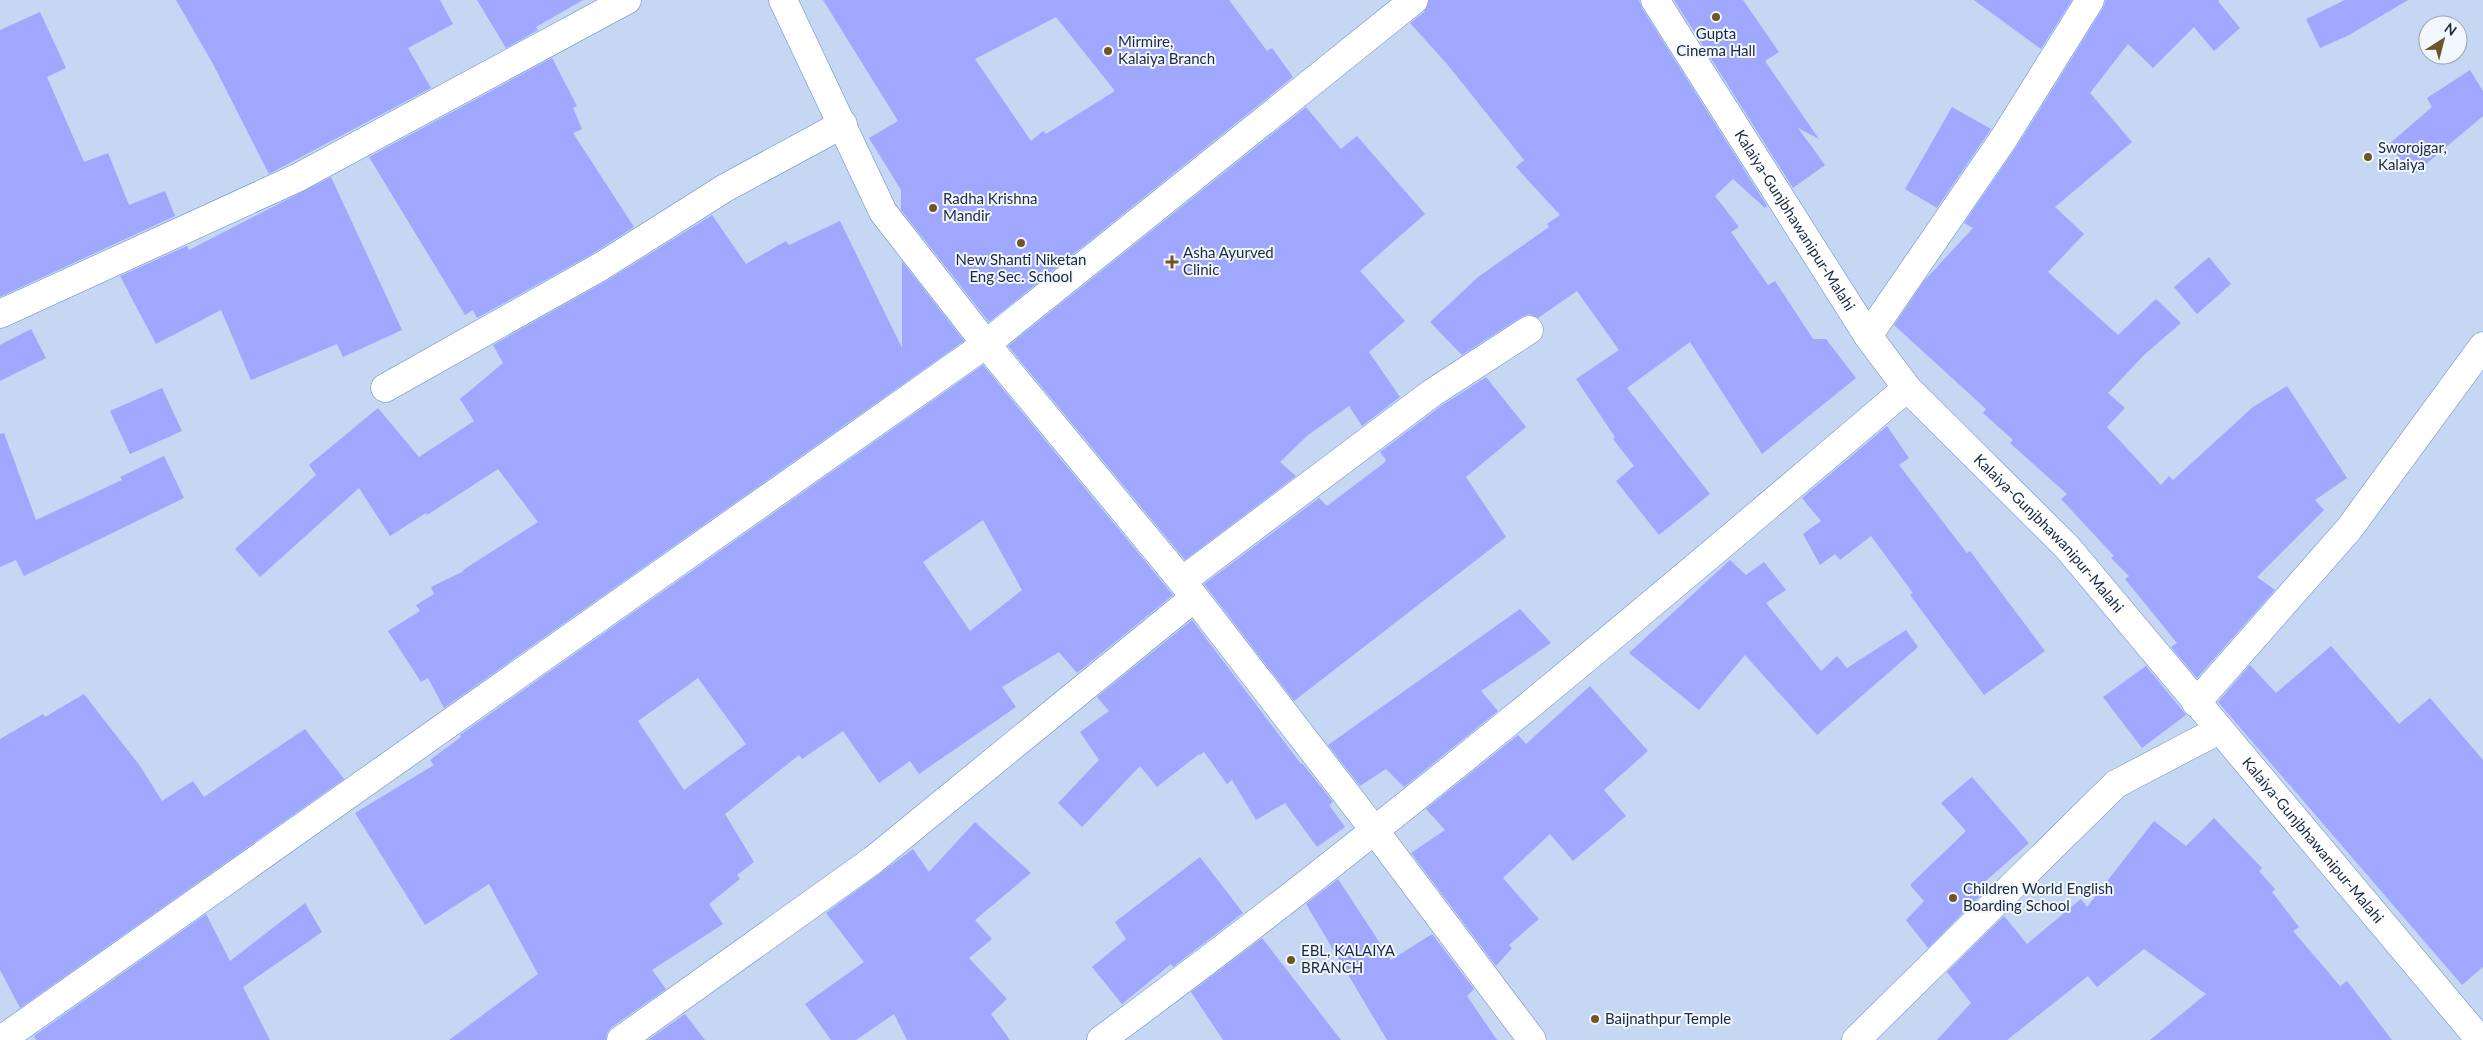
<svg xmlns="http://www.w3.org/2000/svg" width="2483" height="1040" viewBox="0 0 2483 1040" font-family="Lato,sans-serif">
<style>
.building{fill:#9fa7ff;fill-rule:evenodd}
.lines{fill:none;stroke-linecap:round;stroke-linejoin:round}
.minor-casing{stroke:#6089c8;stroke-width:29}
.tertiary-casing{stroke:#6089c8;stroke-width:29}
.minor{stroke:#fff;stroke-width:28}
.tertiary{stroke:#fff;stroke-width:28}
.poi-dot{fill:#6f5527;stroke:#f2f7fe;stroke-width:2}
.labels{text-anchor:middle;stroke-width:4;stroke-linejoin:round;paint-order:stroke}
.poi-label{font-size:15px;fill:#172842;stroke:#f2f7fe;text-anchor:start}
.street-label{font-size:15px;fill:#172842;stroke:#f2f7fe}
</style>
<rect width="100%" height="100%" fill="#c5d7f3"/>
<g class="building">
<polygon points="176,0 440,0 453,24 408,48 431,88 269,174 213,64"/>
<polygon points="477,0 583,0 536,27 538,30 506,48"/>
<path d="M823,0H1229L1267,51L1272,48L1293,77L989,322L901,210V190L869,138L898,121ZM1056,17L1115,91L1046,134L1043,131L1031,141L975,59Z"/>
<polygon points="1429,0 1639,0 1642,8 1767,206 1765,208 1733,179 1715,196 1739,227 1731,232 1768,285 1775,281 1813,339 1826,339 1856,378 1762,454 1690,342 1627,388 1710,494 1659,535 1616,481 1634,466 1613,439 1615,437 1576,379 1619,350 1577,291 1538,318 1529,314 1521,317 1462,355 1430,322 1478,277 1549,227 1547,224 1560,215 1516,167 1524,160 1447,64 1410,23 1424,12"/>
<polygon points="1674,0 1743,0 1779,52 1765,61 1819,139 1798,128 1825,165 1793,188"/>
<polygon points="1974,0 2072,0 2041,49"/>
<polygon points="2106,0 2219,0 2218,1 2240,28 2214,51 2194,27 2153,68 2128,44 2090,93 2132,142 2055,207 2084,234 2048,272 2118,335 2156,299 2181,323 2144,355 2108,393 2125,408 2107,427 2161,485 2169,476 2173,480 2253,407 2287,386 2347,478 2315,500 2324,510 2257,577 2275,590 2197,678 2171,647 2177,643 2125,579 2129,576 2111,558 2114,556 2061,499 2067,494 2010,443 2013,440 1983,413 1986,409 1894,325 1924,281 1973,228 1964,223 2017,146 2103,8"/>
<polygon points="2345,0 2408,0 2349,35 2320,48 2306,19"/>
<polygon points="40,12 66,68 47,77 84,162 108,153 129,205 165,191 175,216 0,297 0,30"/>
<polygon points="552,58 577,106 573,108 582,129 573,133 634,227 592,254 477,318 473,310 465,315 369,157"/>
<polygon points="2470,70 2483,91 2483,116 2414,174 2388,145 2432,107 2427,98"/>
<polygon points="1306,107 1341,149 1357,136 1425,214 1360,271 1405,321 1369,352 1400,397 1362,426 1349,406 1308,435 1280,462 1296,476 1185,560 1008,346"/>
<polygon points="1952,107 1991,129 1937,208 1905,189"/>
<polygon points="331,177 402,330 343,357 337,344 251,380 221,310 156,344 120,276 187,246 189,250"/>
<polygon points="712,215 746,264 786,241 789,245 840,221 902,348 902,261 964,341 444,708 428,678 421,682 388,631 420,611 416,605 434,594 431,587 464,571 463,570 538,522 498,469 427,515 426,513 390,536 359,488 260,577 235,549 316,475 309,465 378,408 419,457 474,421 460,399 503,363 493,345 608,280"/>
<polygon points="2209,257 2231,284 2197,314 2174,287"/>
<polygon points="31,329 46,358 0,381 0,345"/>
<path d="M983,365L1173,595L1077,673L1059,652L1002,687L1016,707L919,774L910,761L879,783L843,731L802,759L799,755L725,814L754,862L737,875L740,879L709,904L723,924L652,970L666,989L612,1027L607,1033L606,1040H449L538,974L489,884L425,925L355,813L434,765L430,760L461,737L460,735ZM983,520L1022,590L970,631L923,562ZM698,678L746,744L684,790L638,721Z"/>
<polygon points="1486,377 1526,427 1466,477 1506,537 1294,701 1204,584 1319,498 1327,506 1384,463 1386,460 1380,452 1441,406"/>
<polygon points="162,388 182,431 130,454 110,411"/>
<polygon points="1887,426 1909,458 1899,465 1967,553 1970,551 2045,651 1984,695 1910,595 1913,593 1871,536 1840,560 1835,554 1820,565 1803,534 1821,521 1802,498"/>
<polygon points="4,433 36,520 122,480 120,477 164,456 184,498 24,576 16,560 0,567 0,434"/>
<polygon points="1730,560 1746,575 1764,562 1786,590 1766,603 1821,671 1837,656 1847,668 1906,630 1918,647 1817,735 1745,655 1699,710 1629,653"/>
<polygon points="1520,609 1551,643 1481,691 1498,711 1404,787 1386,769 1360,786 1328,745"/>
<polygon points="1192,620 1301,764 1302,763 1333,802 1329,805 1345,827 1317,847 1285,803 1256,820 1232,780 1227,784 1204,752 1200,755 1199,754 1157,787 1140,766 1082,827 1058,803 1099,760 1080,732 1109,711 1097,697"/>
<polygon points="2331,646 2399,724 2430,698 2483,760 2483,967 2462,985 2218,702 2250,665 2276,693"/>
<polygon points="2146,666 2186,715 2142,748 2103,697"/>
<polygon points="1590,686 1648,751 1604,790 1626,816 1573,861 1550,834 1503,878 1539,919 1509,945 1512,948 1496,966 1411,853 1445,830 1426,809 1518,735 1526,744"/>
<polygon points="84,694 140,766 162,801 193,781 204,797 305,729 344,779 20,1008 0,970 0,739 43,714 45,717"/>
<polygon points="1972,777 2029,843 1980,886 1985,891 1928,948 1906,920 1924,901 1910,885 1966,831 1941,803"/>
<polygon points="2214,818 2262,868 2259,871 2275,889 2272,892 2299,927 2293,931 2340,986 2347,981 2392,1040 2150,1040 2206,994 2144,949 2097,987 2088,976 2007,1040 1937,1040 1971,1003 1947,972 2004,916 2027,944 2081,899 2087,907 2154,821 2186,846"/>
<polygon points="975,822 1031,873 975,920 992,939 969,958 1007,999 991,1014 1010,1040 907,1040 894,1014 856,1040 831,1040 805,1004 864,962 826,913 913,849 929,872"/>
<polygon points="1200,857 1243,913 1173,967 1171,964 1122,1004 1092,967 1126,939 1115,922"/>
<polygon points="1338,879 1391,960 1432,934 1474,989 1467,996 1497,1040 1387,1040 1306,904"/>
<polygon points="305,903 322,932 243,987 270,1040 36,1040 34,1036 206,914 230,961"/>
<polygon points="1262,938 1341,1040 1223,1040 1191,992"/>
<polygon points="685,1014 705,1040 648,1040"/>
</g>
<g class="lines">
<defs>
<g id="minor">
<polyline points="783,0 883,212 986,344 1182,581 1375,831 1532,1040"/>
<polyline points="0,314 297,178 627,0"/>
<polyline points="1868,336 2004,138 2090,0"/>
<polyline points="385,388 600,267 725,188 843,124"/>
<polyline points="1182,581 1432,393 1529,330"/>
<polyline points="2196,703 2349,529 2483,346"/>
<polyline points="1,1040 986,344 1414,0"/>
<polyline points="621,1040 873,860 1194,598"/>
<path d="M1101,1040C1380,835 1644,612 1907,388"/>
<polyline points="1856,1040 2116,784 2219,730"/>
</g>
<g id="tertiary">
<path id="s1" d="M1655,0L1868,336L1907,388L2067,547L2480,1040"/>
</g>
</defs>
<use href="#minor" class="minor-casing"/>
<use href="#tertiary" class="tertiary-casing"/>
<use href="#minor" class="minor"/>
<use href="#tertiary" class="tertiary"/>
</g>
<g class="poi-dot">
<circle cx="1716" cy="17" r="5"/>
<circle cx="1108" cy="51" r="5"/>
<circle cx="2368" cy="157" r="5"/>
<circle cx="933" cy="208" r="5"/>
<circle cx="1021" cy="243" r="5"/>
<path d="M1169.5 254.5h5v5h5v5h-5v5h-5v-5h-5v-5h5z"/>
<circle cx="1953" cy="898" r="5"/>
<circle cx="1291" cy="960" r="5"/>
<circle cx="1595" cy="1019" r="5"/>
</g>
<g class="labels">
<g class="poi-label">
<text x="1716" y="39" text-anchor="middle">Gupta<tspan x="1716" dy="17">Cinema Hall</tspan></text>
<text x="1118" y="47">Mirmire,<tspan x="1118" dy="17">Kalaiya Branch</tspan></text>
<text x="2378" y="153">Sworojgar,<tspan x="2378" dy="17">Kalaiya</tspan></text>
<text x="943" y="204">Radha Krishna<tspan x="943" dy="17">Mandir</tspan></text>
<text x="1183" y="258">Asha Ayurved<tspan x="1183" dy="17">Clinic</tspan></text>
<text x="1021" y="265" text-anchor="middle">New Shanti Niketan<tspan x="1021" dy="17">Eng Sec. School</tspan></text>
<text x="1963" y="894">Children World English<tspan x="1963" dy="17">Boarding School</tspan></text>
<text x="1301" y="956">EBL, KALAIYA<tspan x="1301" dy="17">BRANCH</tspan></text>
<text x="1605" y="1024">Baijnathpur Temple</text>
</g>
<g class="street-label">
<text dy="5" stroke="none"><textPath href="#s1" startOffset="261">Kalaiya-Gunjbhawanipur-Malahi</textPath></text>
<text dy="5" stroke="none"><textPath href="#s1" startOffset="666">Kalaiya-Gunjbhawanipur-Malahi</textPath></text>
<text dy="5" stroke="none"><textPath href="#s1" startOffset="1071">Kalaiya-Gunjbhawanipur-Malahi</textPath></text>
</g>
</g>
<g transform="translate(2443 40) rotate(36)"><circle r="24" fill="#f2f7fe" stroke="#9aa4b3"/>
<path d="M0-4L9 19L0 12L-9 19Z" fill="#6f5527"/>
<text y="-8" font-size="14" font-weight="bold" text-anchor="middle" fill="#172842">N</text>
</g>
</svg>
